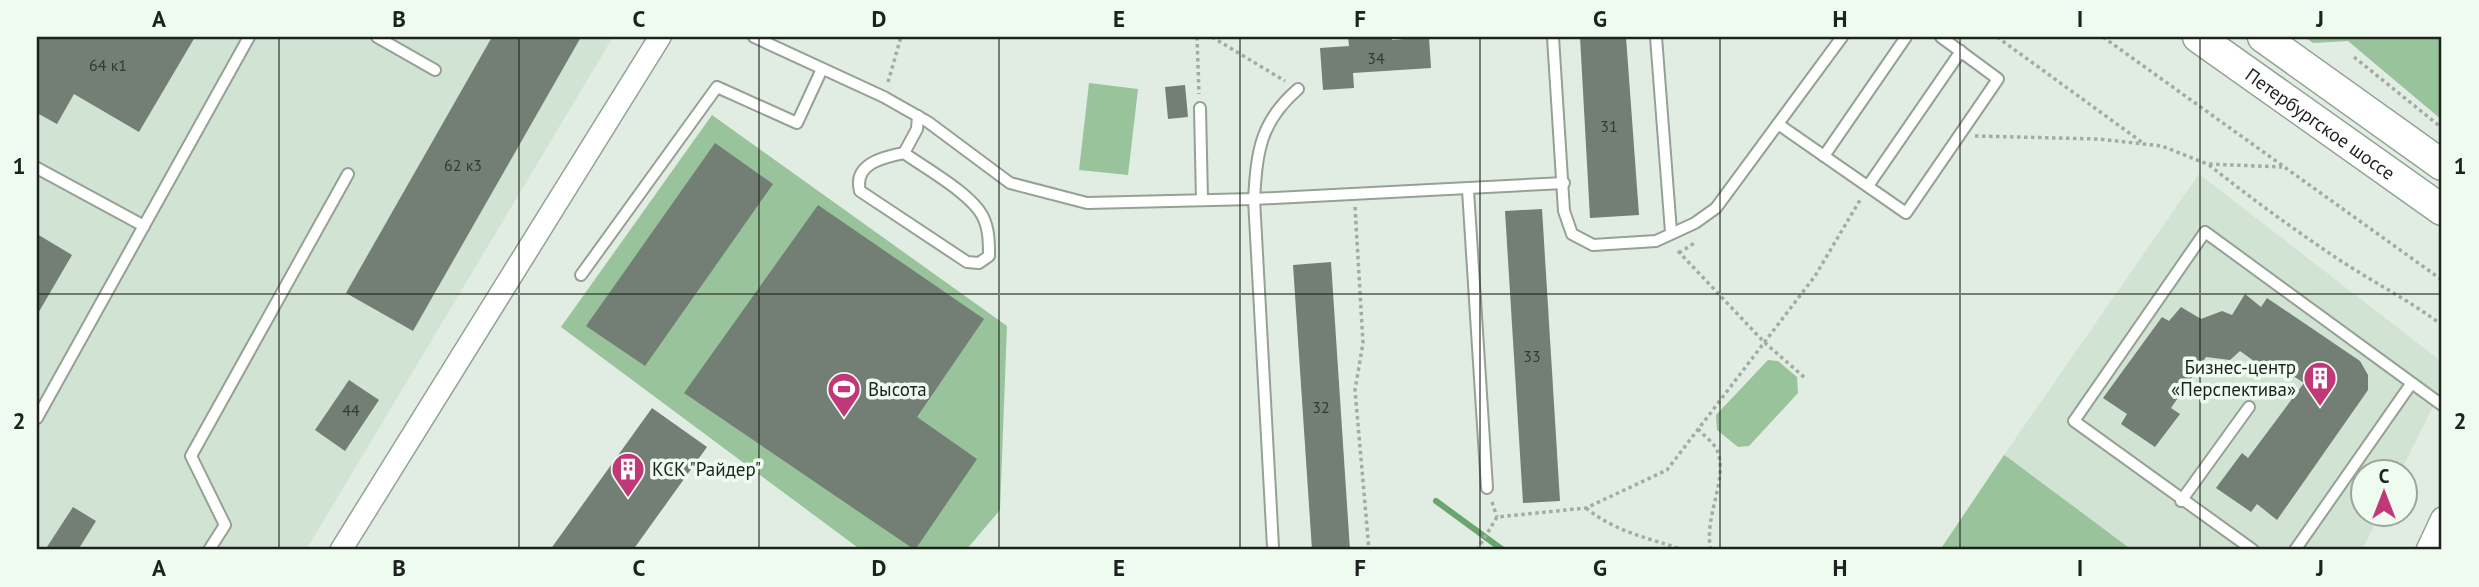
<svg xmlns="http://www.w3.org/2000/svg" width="2479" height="587" viewBox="0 0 2479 587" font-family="'PT Sans',sans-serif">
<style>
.built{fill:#d1e3d2}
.green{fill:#99c39b}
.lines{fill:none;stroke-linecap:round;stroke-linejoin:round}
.stream{stroke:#68a66e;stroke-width:6}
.building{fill:#737e74}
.lane-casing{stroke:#96a196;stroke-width:14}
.street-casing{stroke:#96a196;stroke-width:24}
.secondary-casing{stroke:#96a196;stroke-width:33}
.path{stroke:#a2aca3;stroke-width:3.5;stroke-dasharray:3.5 3.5;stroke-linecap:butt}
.lane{stroke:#fff;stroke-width:10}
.street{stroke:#fff;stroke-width:21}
.secondary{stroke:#fff;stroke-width:30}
.grid{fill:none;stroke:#1e221e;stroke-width:2;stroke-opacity:0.55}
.labels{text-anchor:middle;stroke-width:7;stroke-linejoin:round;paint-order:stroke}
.number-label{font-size:16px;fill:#333934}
.street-label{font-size:19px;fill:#1e221e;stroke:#effbef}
.poi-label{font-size:19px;fill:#1e221e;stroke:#effbef;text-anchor:start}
.neatline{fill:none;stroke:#1e221e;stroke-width:2.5}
.grid-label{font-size:23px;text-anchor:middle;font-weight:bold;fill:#1e221e}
</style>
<rect width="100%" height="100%" fill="#e1ede2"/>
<g class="built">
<polygon points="37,37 613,37 306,550 37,550"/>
<polygon points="2199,174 2442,362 2442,388 2401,471 2364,472 2364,514 2380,514 2362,550 2132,550 2004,455"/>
</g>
<g class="green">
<polygon points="2305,37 2442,37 2442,120 2348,41 2313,43"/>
<polygon points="1089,83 1138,89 1128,175 1079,170"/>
<polygon points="712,115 1007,326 1000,510 966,550 861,550 561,327"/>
<polygon points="1768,360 1778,361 1797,377 1798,393 1749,446 1738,447 1717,430 1716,415"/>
<polygon points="2004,455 2010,459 2132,550 1940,550"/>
</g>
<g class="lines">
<polyline class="stream" points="1436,501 1503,550"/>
</g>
<g class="building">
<polygon points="37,37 195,37 139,132 74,94 57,124 37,113"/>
<polygon points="492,37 581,37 413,331 346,293"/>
<polygon points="1348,37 1392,37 1392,40 1429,37 1431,68 1353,73 1354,88 1323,90 1320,48 1349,46"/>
<polygon points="1580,37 1626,37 1639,215 1590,218"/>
<polygon points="1185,85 1188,117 1168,119 1165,87"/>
<polygon points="715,143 773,184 645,366 586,326"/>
<polygon points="818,205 984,319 917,417 977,459 915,550 684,393"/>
<polygon points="1542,209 1560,501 1523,503 1505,211"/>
<polygon points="37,234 72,255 37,315"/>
<polygon points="1331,262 1350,550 1312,550 1293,265"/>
<polygon points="2245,294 2261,307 2267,298 2360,361 2368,375 2368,390 2277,520 2257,504 2251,512 2216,488 2242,453 2248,458 2304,383 2272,362 2265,369 2240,351 2230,360 2206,357 2171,408 2180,414 2155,447 2121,424 2127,414 2103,398 2162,317 2169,321 2181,307 2201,319 2222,311 2232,315"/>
<polygon points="349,380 379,400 345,451 315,430"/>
<polygon points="652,408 707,447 633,550 550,550"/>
<polygon points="73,507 96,521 78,550 45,550"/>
</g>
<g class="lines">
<defs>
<g id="lane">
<polyline points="377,37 435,70"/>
<polyline points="754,37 884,97 928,122 1010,183 1087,203 1254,199 1564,183"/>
<polyline points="1553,37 1564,211 1572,234 1593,245 1656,241 1695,223 1716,208 1842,37"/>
<polyline points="1656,37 1671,232"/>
<polyline points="1200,108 1202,200"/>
<polyline points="1778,124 1906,213 1998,79 1941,37"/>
<path d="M904,153C925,168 972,194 983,217C989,229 989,243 989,256L979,263L967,262L860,191C853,164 883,157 904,153L917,129L918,116"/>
<polyline points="1824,156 1906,37"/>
<polyline points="37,168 144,226"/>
<polyline points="1868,186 1961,51"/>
<polyline points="1468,190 1487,488"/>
<polyline points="581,275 717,87 797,123 822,69"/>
<polyline points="37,418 249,37"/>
<polyline points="2181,501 2249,407"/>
<path d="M1273,547L1254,199C1257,151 1260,122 1298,89"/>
<polyline points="209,550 225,525 191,456 348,174"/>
<polyline points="2253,550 2074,421 2205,232 2442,405"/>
<polyline points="2295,550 2411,384"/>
</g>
<g id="street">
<polyline points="341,550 660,37"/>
<polyline points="2427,550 2442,518"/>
</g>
<g id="secondary">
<path id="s1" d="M2198,37L2442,210"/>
<polyline points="2263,37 2442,165"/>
</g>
</defs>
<use href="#lane" class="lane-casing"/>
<use href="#street" class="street-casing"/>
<use href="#secondary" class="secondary-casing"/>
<g class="path">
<polyline points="1197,37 1199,94"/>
<polyline points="1212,37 1285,81"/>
<polyline points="1997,37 2143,143"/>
<polyline points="2103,37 2442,280"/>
<polyline points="2354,57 2442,128"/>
<polyline points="888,82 901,37"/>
<polyline points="1975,136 2098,139 2162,146 2207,164 2282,167"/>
<path d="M2209,165C2252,199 2296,231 2341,261C2375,283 2410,301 2442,325"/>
<polyline points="1355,207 1363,343 1355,390 1369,550"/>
<polyline points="1678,251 1764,342 1805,378"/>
<polyline points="1679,253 1696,242"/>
<path d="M1698,429C1703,435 1714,443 1717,450C1729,479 1703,517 1711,550"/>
<polyline points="1492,502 1497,517"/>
<path d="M1586,508C1617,533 1647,537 1683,550"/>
<polyline points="1477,550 1497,517 1586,508 1667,470 1815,276 1860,200"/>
</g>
<use href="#lane" class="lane"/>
<use href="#street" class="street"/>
<use href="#secondary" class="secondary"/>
</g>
<path class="grid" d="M279,37V550M519,37V550M759,37V550M999,37V550M1240,37V550M1480,37V550M1720,37V550M1960,37V550M2200,37V550M37,294H2442"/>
<defs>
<symbol id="building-pin" viewBox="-11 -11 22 30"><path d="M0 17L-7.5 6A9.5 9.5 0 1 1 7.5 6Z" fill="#c03877" stroke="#effbef"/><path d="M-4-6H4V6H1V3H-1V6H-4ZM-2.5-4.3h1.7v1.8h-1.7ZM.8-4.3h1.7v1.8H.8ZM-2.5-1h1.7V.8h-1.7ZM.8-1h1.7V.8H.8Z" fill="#fff"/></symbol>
<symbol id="stadium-pin" viewBox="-11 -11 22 30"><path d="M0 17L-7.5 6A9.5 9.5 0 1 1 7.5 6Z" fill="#c03877" stroke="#effbef"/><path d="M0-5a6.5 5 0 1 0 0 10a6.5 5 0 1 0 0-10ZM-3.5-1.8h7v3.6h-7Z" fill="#fff"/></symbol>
</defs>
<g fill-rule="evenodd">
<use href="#building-pin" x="2301" y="359" width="38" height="52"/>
<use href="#stadium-pin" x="825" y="370" width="38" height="52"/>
<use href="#building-pin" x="609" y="450" width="38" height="52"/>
</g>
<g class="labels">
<g class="number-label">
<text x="1376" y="64">34</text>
<text x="108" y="71">64 к1</text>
<text x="1609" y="132">31</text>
<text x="463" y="171">62 к3</text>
<text x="1532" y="362">33</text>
<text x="1321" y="413">32</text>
<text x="351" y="416">44</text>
</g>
<g class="street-label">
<text dy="7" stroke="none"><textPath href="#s1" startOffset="150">Петербургское шоссе</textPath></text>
</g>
<g class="poi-label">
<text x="2296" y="374" text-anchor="end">Бизнес-центр<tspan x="2296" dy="22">«Перспектива»</tspan></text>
<text x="868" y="396">Высота</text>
<text x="652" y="476">КСК "Райдер"</text>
</g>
</g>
<rect width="2479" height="587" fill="none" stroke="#effbef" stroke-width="77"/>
<g transform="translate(2384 493)"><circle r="33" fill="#effbef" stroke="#9ba49b" stroke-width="2"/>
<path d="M0-5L12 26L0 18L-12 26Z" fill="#c03877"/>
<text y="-10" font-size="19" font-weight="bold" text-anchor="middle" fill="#1e221e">С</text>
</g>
<rect x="38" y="38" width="2402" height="510" class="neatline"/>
<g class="grid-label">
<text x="159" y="27">A</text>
<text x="399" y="27">B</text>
<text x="639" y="27">C</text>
<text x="879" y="27">D</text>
<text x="1119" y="27">E</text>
<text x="1360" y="27">F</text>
<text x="1600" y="27">G</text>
<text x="1840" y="27">H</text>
<text x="2080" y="27">I</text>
<text x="2320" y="27">J</text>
<text x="19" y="174">1</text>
<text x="2460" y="174">1</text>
<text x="19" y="429">2</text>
<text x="2460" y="429">2</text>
<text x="159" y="576">A</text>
<text x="399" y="576">B</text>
<text x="639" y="576">C</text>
<text x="879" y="576">D</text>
<text x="1119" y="576">E</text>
<text x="1360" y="576">F</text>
<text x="1600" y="576">G</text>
<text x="1840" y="576">H</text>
<text x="2080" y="576">I</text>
<text x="2320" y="576">J</text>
</g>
</svg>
